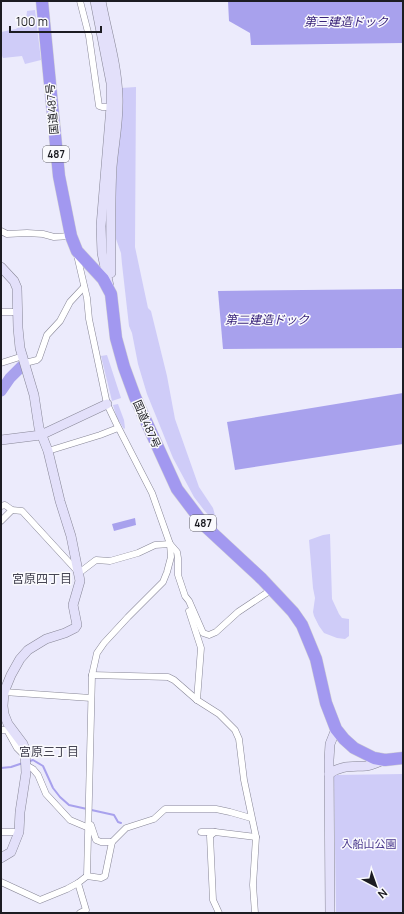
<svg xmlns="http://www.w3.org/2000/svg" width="404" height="914" viewBox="0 0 404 914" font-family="Manrope,'Noto Sans JP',sans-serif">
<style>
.green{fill:#cfccf8}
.water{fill:#a8a1ed}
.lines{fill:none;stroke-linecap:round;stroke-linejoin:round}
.stream{stroke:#a8a1ed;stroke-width:2}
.river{stroke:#a8a1ed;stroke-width:11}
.street-casing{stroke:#878696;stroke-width:7}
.secondary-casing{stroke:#878696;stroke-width:10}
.highway-casing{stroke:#d2d2d3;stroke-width:13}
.street{stroke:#fff;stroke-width:6}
.secondary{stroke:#e3e0fa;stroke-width:9}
.highway{stroke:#a298f0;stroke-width:12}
.labels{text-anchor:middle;stroke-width:3;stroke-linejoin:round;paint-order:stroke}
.shield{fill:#fafafd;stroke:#5f5f64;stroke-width:1}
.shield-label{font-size:10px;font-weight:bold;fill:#1c1c22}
.street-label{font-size:11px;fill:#1c1c22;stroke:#fafafd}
.park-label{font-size:11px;fill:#46338b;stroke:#fafafd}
.water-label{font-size:12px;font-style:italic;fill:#39237a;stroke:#fafafd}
.neighbourhood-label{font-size:12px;fill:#464553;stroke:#fafafd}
</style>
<rect width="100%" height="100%" fill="#ecebfc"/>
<g class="green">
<polygon points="35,10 41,60 25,64 22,56 3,58 1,54 1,32 16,29 26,20 27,11"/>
<polygon points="136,87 135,247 148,308 151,311 167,376 175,419 199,487 213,508 218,526 204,510 194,497 173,458 147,394 138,364 132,333 129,326 122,264 121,253 116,239 115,202 121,88"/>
<polygon points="107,355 121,398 112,401 101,356"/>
<polygon points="118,404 124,420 125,428 124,429 117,418 113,405"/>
<polygon points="330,534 332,599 339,614 342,618 349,619 349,636 345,639 337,638 324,633 319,626 314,616 313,612 315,598 313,588 309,540 323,535"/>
<polygon points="403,774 403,913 336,913 334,775"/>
</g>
<g class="water">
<polygon points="228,1 403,1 403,43 251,45 250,33 229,21"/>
<polygon points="403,289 403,348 223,349 218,291"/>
<polygon points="403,393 403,444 235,470 227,422"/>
<polygon points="135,518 136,525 114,531 112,524"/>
</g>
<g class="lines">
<g class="stream">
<polyline points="27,762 33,760 43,766 53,788 60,797 69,805 114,815 118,822 121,823"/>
<polyline points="1,768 11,767 23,763"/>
</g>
<polyline class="river" points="1,391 10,378 22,366"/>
<defs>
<g id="street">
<polyline points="80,1 89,36 99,106 102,107 114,107"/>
<polyline points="1,231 7,234 27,233 43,234 54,237 71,236"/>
<polyline points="77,255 87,298 89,319 107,404 116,423 152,493 170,544 171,557 167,572 163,582 128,617 104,643 97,653 92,675 87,876"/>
<polyline points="1,312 17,312"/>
<polyline points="1,363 23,356"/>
<polyline points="25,363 37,360 39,358 47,335 60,321 70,302 84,287"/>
<polyline points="48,451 100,435 118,428"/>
<polyline points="1,506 5,505 12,510 22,511 79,573 96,560 110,561 138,553 155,545 170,544 177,552 178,558 178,575 185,596 189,601 203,633 209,635 216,632 238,612 271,590"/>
<polyline points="1,521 12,510"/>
<polyline points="189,611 201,648 197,700"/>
<polyline points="92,675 168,677 174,680 197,700 219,714 235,730 239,739 244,780 256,837 253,885 255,913"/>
<polyline points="4,692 91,698"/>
<polyline points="1,730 7,730 17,748 25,756"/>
<polyline points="26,765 33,769 38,775 46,794 70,820 89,828"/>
<polyline points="91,825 96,840 101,842 112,842"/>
<polyline points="1,832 19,832"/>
<polyline points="201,832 215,832"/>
<polyline points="1,882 40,900 67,889 78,883"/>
<polyline points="80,913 86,910 78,883 87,876 101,878 105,876 112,842 126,828 154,819 165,809 216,809 230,812 251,818"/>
<polyline points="219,913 213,900 210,836 215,832 256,837"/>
</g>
<g id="secondary">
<polyline points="95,1 111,83 111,107 101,226 102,253 109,286"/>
<path d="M101,1C107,33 117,64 118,97C119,120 114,143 112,167C110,202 111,238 111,273"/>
<polyline points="1,267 14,281 17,288 18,328 20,348 34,395 39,428 48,451 60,501 71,536 80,581 73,605 77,625 75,628 65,633 46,639 28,650 20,659 11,675 4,692 3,706 4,714 8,724 23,744 25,749 26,773 20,812 19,832 11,852 1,858"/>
<polyline points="1,440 41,435 107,404"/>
<path d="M329,774C341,765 352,767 366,766C372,765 378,762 384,760"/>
<polyline points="330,913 329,760 330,744 336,729"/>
</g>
<polyline id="highway" points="42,1 59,176 71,236 77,251 103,279 111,294 116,338 124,367 135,397 177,489 205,526 262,579 293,612 302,625 316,659 326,703 336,729 344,739 354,748 374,758 385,760 403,758"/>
</defs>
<use href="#street" class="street-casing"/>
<use href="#secondary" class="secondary-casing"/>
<use href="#highway" class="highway-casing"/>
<use href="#street" class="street"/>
<use href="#secondary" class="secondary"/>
<use href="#highway" class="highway"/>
</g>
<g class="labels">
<g class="shield">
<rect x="43" y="146" width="26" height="16" rx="3"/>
<rect x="190" y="515" width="26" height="16" rx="3"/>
</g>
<g class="shield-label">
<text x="56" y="158">487</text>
<text x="203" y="527">487</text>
</g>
<g class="street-label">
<text transform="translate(52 109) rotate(-95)" y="4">国道487号</text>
<text transform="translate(147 424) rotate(66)" y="4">国道487号</text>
</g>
<g class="park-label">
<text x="369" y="848">入船山公園</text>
</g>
<g class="water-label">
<text x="346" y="26">第三建造ドック</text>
<text x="267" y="324">第二建造ドック</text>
</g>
<g class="neighbourhood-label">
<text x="42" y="583">宮原四丁目</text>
<text x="49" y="756">宮原三丁目</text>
</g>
</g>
<rect width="404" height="914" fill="none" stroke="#1c1c22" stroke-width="4"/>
<g transform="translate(376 886) rotate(139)" stroke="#fafafd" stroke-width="3" paint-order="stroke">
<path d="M0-3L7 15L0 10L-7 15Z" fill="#1c1c22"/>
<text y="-6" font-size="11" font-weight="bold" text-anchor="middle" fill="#1c1c22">N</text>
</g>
<path d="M10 26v6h91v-6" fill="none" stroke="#1c1c22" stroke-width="2"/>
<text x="16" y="26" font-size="12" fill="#1c1c22" stroke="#fafafd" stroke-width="3" paint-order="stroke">100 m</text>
</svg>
